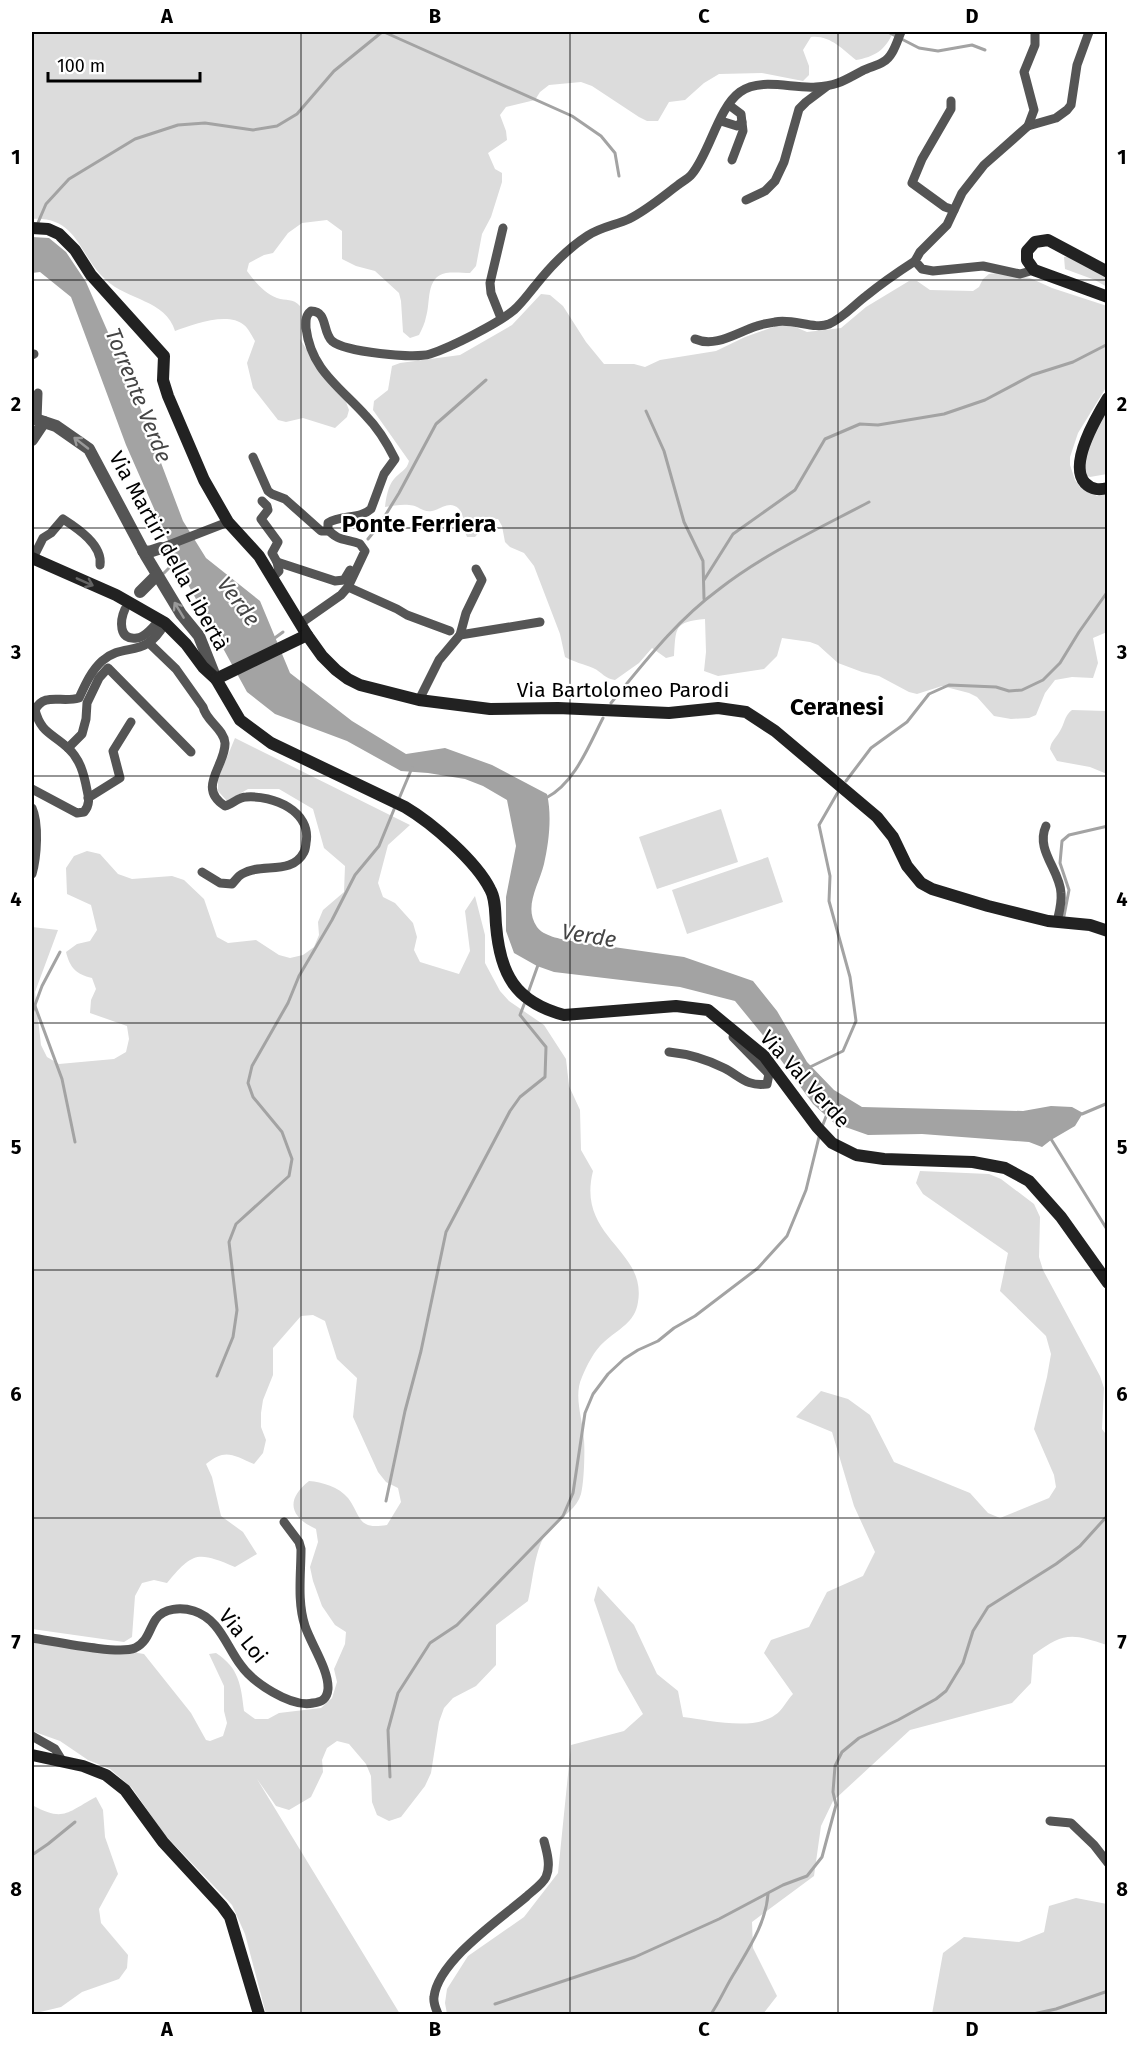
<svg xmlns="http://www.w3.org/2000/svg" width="1139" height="2046" viewBox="0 0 1139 2046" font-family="'Fira Sans',sans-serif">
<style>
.green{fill:#dcdcdc}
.water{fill:#a3a3a3}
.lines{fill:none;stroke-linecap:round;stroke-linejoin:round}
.stream{stroke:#a3a3a3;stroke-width:3}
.minor{stroke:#555;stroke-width:9}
.tertiary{stroke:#555;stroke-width:12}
.secondary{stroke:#222;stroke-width:12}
.oneway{stroke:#999}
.oneway2{stroke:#646464}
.grid{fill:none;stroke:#000;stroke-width:1.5;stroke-opacity:0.55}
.labels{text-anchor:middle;stroke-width:4.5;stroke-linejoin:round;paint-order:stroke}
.street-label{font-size:21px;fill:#000;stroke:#fff}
.water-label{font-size:22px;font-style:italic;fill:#444;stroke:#fff}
.quarter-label{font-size:24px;font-weight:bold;fill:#000;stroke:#fff}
.neatline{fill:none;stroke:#000;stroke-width:2}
.grid-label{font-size:20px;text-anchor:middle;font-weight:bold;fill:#000}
</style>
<rect width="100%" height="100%" fill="#fff"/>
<g class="green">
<path d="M32,32H893C886,50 874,57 856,60C842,49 830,35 811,37L803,50L809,66V75L803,81L762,73L719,74L704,83L685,100L669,102L658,121H647L639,117L592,86L581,82L549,85L540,92L535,100L506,107L500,115L506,131L507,140L488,153L495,169L502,173V182L491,217L482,234L476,266L470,273C463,273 454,272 446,273C425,277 431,303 426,317C425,323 422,329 419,335L410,338L403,332L401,301L399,293L375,271L356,266L342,259V231L327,220L302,223L288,233L273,253L264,255L249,263L247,271C255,282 264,293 277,298C286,301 293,298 300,306V339L316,365L346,402L349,410L347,417L335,428L303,418L286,422L278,420L253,388L247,363L255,341C252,336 248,328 244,325C228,311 191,325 175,331C166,300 127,300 106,280C79,256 78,216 32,219Z"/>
<polygon points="1070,256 1107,277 1107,287 1095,280 1065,269 1064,257"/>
<path d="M997,273L1030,278L1052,288L1107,306V386L1078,433L1070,457V465L1075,480L1080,487L1097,496L1107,494V632L1093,638L1098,663L1093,678L1072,677L1055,680L1045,693L1036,715L1029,718L1011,719L994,716L977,697L969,693L942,686L917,694L909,692L879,676L862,672L838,663L818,645L810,642L782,638L777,656L764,669L718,676L704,671L706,652L705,619C674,622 676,627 674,656L666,658L652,648L639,663L615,680C605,679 602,672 593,668C583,664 574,662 565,657L560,634L534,566L524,553L510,547L505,542L502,526L498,519H490L475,537H467C463,528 465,515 459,509C450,500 441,509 432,511C423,513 418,505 409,505C402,504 393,506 385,507C386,498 388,486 394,479C400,472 407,470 409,461L373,410L374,401L388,390L392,366L400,363L460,355L512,325L541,294L550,295L563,306L586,342L604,364H634L645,367L660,360L716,351L745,337L776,326H793L807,332L841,328L866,307L909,281H917L930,290L973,291L979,287L983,279L989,274Z"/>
<polygon points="1107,406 1107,474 1090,477 1085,475 1082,468 1096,425"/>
<path d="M1072,710L1107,711V774L1090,767L1057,761L1050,749C1051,741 1056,738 1060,731C1065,723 1064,716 1072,710Z"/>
<path d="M235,738L410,825L388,845L378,883L383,897L395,903L413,923L417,937L414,950L420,962L459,974L470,951L465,911L475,896L485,935V963L500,991L509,1001L544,1025L566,1059L569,1086L580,1110L581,1150L593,1171C576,1238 647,1249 638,1302C635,1323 618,1329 604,1342C594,1351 587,1365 582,1377C573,1396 583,1419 584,1440C585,1451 584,1483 581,1494C576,1512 555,1520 545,1535C534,1553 533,1581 528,1601L496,1625V1665L476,1686L453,1698L444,1708L439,1722L431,1773L425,1786L401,1817L389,1821L377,1815L372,1802L371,1776L366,1764L349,1744L337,1741L327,1748L322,1760L323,1772L311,1797L289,1810L276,1806L257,1779L400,2014H266L245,1934L232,1905L164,1834L132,1788L110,1769L88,1760L60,1741L32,1731V1636L144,1654L191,1713L206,1740L210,1741L223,1736L227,1723L224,1711V1686L209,1654L216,1653C239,1668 241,1685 244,1711L255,1719H268L279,1713L321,1708L332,1698L337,1682L334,1669L345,1644L346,1632L335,1625L322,1606L313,1581L310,1567L318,1542L316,1529C290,1517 285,1500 309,1481C322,1482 339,1487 348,1498C362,1517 357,1530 387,1525L401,1502L398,1488L386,1482L378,1472L353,1417L357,1378L337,1359L325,1321L313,1315L301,1316L273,1348V1375L263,1400L261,1413V1427L266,1440L263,1453L254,1464C233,1455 225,1448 206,1464L212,1477L221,1516L243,1532L257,1554L235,1567C197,1551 193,1552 167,1583L154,1580L142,1583L135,1596L132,1637L124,1642L32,1629V927L58,930L35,992L41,1045L47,1057L59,1064L114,1059L126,1052L129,1039L127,1026L90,1013L91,1000L96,989L92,978C76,974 70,968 66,952L77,944L90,941L97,930L91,905L67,894L66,868L74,856L87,851L100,854L118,874L132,879L172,876L184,880L204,899L217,937L228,943L256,940L279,955L290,958L303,955L314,947L319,935L318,922L323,910L344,892L345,866L324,848L313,809L279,789H248L227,801L218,791V779Z"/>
<polygon points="721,809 738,862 657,889 639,837"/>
<polygon points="768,857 783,902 687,934 672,890"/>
<path d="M920,1171L989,1174L1001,1179L1034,1204L1040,1217L1039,1257L1043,1270L1100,1376L1104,1388L1102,1429L1108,1437L1107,1645C1071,1633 1064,1632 1033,1655L1031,1683L1012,1703L910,1730L833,1801L821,1826L814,1876L752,1922L753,1948L777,1996L763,2014H447L445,2003L447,1989L468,1956L524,1917L558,1873L571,1745L624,1731L643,1714L618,1670L594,1600L598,1586L634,1625L657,1674L678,1691L683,1717C708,1720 753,1731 775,1715C782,1711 787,1700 793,1694L764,1653L771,1640L809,1627L827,1592L863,1576L875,1552L854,1506L832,1432L796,1417L821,1391L848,1399L870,1415L894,1462L970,1493L988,1513L1000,1518L1049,1498L1056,1487L1054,1475L1034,1429L1047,1377L1051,1354L1046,1336L1000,1291L1008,1253L923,1194L916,1183Z"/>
<path d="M96,1797L103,1810L105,1837L118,1874L99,1909L101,1923L128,1955L127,1968L119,1979L82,1992L61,2007L32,2014V1805C64,1822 66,1813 96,1797Z"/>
<polygon points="1076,1898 1107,1904 1107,2014 932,2014 943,1953 964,1937 1019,1942 1044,1932 1049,1906"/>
</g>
<path class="water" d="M32,237L49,238L66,252L86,282L135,394L183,521L206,558L260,601L290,673L352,721L406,754L445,748L492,765L547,794C552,816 549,842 544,864C539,885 523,907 537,927C543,936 561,939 571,941L684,957L753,981L777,1011L807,1062L834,1090L862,1107L1023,1111L1051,1106L1072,1107L1083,1113L1075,1126L1051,1140L1042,1147L1029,1142L922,1134L868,1135L834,1123L813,1104L762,1034L735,1001L680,987L554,972L537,966L514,953L506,931V897L516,846L507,800L483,786L465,779L428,773L401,771L347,741L275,714L247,692L185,579L126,445L71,297L40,272L32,273Z"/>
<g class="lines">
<g class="stream">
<polyline points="384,32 572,116 601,136 615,153 619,176"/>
<polyline points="888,32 919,48 938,51 972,45 985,50"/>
<polyline points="37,225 46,204 69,179 135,139 178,125 205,123 253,130 277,126 297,114 334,71 382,32"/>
<polyline points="646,411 664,451 684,522 703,561 704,599"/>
<polyline points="368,539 380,524 399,493 436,424 486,380"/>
<polyline points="164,573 180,557"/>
<polyline points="704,580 733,534 795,490 825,439 860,424 878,425 944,414 985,400 1032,375 1073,362 1108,344"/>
<polyline points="272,640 283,632"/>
<path d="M611,703C644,663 676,621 718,590C764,554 818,529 869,502"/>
<polyline points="846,781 871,748 907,722 929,694 949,685 996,687 1009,691 1022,690 1043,680 1060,663 1079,632 1108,591"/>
<path d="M546,798C575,783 589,745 603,718"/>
<polyline points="398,801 412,768"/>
<polyline points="1064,916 1069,890 1060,863 1062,841 1069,835 1108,826"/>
<polyline points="528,993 538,965"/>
<polyline points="35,1006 62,1079 75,1142"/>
<polyline points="32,1013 42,986 60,952"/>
<polyline points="808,1068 843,1051 856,1021 850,977 829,901 830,876 819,825 838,792"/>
<polyline points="1082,1114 1108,1103"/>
<polyline points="822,1127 827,1114"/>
<polyline points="1048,1137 1051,1139 1108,1231"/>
<polyline points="217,1376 233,1337 237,1310 229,1242 236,1224 289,1176 292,1159 282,1132 253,1097 248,1083 252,1066 288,1003 299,976 332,920 355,875 379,846 395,807"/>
<polyline points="386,1501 405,1411 421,1351 446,1232 510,1111 520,1097 545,1077 546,1047 520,1015 525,1002"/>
<polyline points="390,1777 388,1730 398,1693 430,1643 457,1625 563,1516 573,1493 585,1413 593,1394 608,1374 624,1359 638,1350 658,1341 674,1328 695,1316 758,1268 787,1236 806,1190 819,1137"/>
<polyline points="32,1855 48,1844 75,1822"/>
<polyline points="495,2004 635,1957 719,1919 783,1885 807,1876 822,1857 836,1805 833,1792 835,1766 842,1752 859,1738 898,1720 936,1699 946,1691 963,1663 973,1631 988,1607 1056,1564 1080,1546 1108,1515"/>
<path d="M711,2014C720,2001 726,1986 735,1972C749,1948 766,1923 768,1894"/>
<polyline points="1033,2014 1056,2009 1108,1991"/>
</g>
<g class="minor">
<polyline points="951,101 951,109 922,159 912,183 945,207 954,210"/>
<polyline points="729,105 741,114 743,131 732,160"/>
<polyline points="721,121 737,126 742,122"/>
<polyline points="1028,126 1056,118 1067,110 1071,105 1077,65 1089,32"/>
<polyline points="746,200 765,191 775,181 784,162 799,109 806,102 826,87"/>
<polyline points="1034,270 1020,274 983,266 933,271 922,269 915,261 920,252 947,225 962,193 984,165 1028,126 1034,110 1024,72 1035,45 1035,32"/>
<polyline points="501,318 491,293 490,283 503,228"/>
<path d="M695,339C716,348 737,332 757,326C762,324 769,323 775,322C793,318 814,330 829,324C843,318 854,305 866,296C882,283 898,272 915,261"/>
<polyline points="32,355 34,354"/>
<polyline points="37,420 38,393"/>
<polyline points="253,457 268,491 272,494 285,499 321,531 329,531"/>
<polyline points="262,501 267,506 268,510 261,519 278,542 272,553 277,562 279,571 273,577"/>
<polyline points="161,548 228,522"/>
<path d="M33,558L43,538L51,533L63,519C77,528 103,545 100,565"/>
<polyline points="277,562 335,581 344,580 350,570"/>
<polyline points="348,587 397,609 407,615 450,631"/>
<path d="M125,609C120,620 118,641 137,638C146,637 154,626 160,619"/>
<path d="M301,623L341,595L348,587L365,551L360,544C348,539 336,541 328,529V523C341,514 359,520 371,509L384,474L395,459C387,443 378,428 366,416C340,387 311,370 306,328C306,321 305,316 311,311C328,311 322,332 332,341C345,352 414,359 430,354C451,347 497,324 514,310C522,303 529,293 535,286C550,267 567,249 587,236C600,227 616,225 629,219C647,210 662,197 678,185C683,181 688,179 692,174C710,152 718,108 740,92C761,77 792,89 816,87C837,86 845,80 862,71C869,67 877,66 883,62C893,57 897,41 901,32"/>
<polyline points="460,635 540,622"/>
<path d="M149,643L176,669L203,707C206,721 224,729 225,743C226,765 196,788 225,806C232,804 239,797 246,797C273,795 312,811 306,843C306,844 305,851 304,852C292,876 261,862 242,874C238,876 235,881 232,884L220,883L202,872"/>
<polyline points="419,700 439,660 460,635 466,613 482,580 476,569"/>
<polyline points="68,748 82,734 86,719 87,703 99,678 108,668 191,752"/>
<path d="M32,789L77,813L84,812C90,805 89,798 87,790C84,774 80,759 68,748C52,733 41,733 35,710C44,692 61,703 79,698C85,685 91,671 102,661C125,641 145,660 165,623"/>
<polyline points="88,798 120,778 113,751 131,722"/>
<path d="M32,808C39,823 37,857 32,874"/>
<path d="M1046,826C1035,850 1060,870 1061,893C1062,903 1059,913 1057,922"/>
<path d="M669,1052C689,1054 706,1059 724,1068C740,1076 747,1087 767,1084L769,1074L733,1037"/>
<path d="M32,1638C53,1641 118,1655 135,1648C148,1642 149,1629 156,1619C164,1608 181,1607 194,1611C219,1619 226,1645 240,1664C252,1682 291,1708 313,1703C322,1702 327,1699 328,1689C329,1670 311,1644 305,1626C297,1602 301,1574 301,1549L299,1542L284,1522"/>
<polyline points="32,1736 55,1749 63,1762"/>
<polyline points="1050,1821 1071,1823 1094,1845 1108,1863"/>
<path d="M438,2014C436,2009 433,2003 434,1997C438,1961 500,1919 526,1897C532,1891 542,1885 546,1877C551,1866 547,1852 544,1841"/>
</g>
<g class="tertiary">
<polyline points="32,418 56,426 89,449 146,556 181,614 199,636 216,679"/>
<polyline points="32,440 44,422"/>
<polyline points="143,551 149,552 161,548"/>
<polyline points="140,592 157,575"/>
</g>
<g class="secondary">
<polyline points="32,228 48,229 59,234 75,250 91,275 164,356 163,380 168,396 204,480 228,522 259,556 307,635"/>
<polyline points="1108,272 1048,240 1035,242 1027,251 1027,260 1034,270 1108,297"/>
<path d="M1108,398C1097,416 1068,464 1085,483C1092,490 1099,490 1108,488"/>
<path d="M32,558L116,595L165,623L186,644L203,667L216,679L240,720L271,743L405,807C432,823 476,861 490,889C496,899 495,914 496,925C500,974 515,1002 564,1015L676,1006L708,1010L764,1056L817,1127L832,1143L856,1155L884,1159L973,1162L1005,1168L1029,1181L1061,1217L1108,1283"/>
<polyline points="216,679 307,635 322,656 336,670 348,679 360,685 419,700 490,709 558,708 669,713 718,708 746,712 775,731 877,817 893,837 907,866 921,883 932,889 988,906 1048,921 1090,925 1108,931"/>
<polyline points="32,1755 83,1766 106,1775 125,1790 163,1842 222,1906 230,1917 259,2014"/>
</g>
</g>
<defs><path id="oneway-shaft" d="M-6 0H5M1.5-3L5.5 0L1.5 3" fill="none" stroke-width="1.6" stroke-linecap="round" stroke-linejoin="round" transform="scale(1.5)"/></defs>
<g class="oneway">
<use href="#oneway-shaft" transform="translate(81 443) rotate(-142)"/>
<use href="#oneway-shaft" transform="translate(179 610) rotate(-121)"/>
</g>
<use class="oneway2" href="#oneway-shaft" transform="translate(85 582) rotate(24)"/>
<path class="grid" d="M301,32V2014M570,32V2014M838,32V2014M32,280H1108M32,528H1108M32,776H1108M32,1023H1108M32,1270H1108M32,1518H1108M32,1766H1108"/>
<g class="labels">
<g class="street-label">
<text transform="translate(169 551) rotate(61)" y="7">Via Martiri della Libertà</text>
<text x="623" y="697">Via Bartolomeo Parodi</text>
<text transform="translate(805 1079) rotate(48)" y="7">Via Val Verde</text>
<text transform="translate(243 1636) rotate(51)" y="7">Via Loi</text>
</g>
<g class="water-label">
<text transform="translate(139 395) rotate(68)" y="8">Torrente Verde</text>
<text transform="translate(239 601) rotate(53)" y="8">Verde</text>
<text transform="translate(589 935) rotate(9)" y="8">Verde</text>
</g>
<g class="quarter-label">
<text x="419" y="532">Ponte Ferriera</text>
<text x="837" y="715">Ceranesi</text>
</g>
</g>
<rect width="1139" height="2046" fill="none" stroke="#ffffff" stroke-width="66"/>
<path d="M48 72v9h152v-9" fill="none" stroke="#000000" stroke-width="3"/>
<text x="57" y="72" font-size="18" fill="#000000" stroke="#ffffff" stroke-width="4.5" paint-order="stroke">100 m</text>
<rect x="33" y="33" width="1073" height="1980" class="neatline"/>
<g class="grid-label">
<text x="167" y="23">A</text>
<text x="435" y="23">B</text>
<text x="704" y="23">C</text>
<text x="972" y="23">D</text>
<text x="16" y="164">1</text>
<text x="1122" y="164">1</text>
<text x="16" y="411">2</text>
<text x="1122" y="411">2</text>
<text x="16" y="659">3</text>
<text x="1122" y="659">3</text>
<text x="16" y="906">4</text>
<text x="1122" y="906">4</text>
<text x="16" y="1154">5</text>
<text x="1122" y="1154">5</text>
<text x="16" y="1401">6</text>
<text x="1122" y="1401">6</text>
<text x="16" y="1649">7</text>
<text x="1122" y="1649">7</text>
<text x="16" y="1896">8</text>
<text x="1122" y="1896">8</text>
<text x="167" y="2036">A</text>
<text x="435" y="2036">B</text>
<text x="704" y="2036">C</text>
<text x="972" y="2036">D</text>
</g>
</svg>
